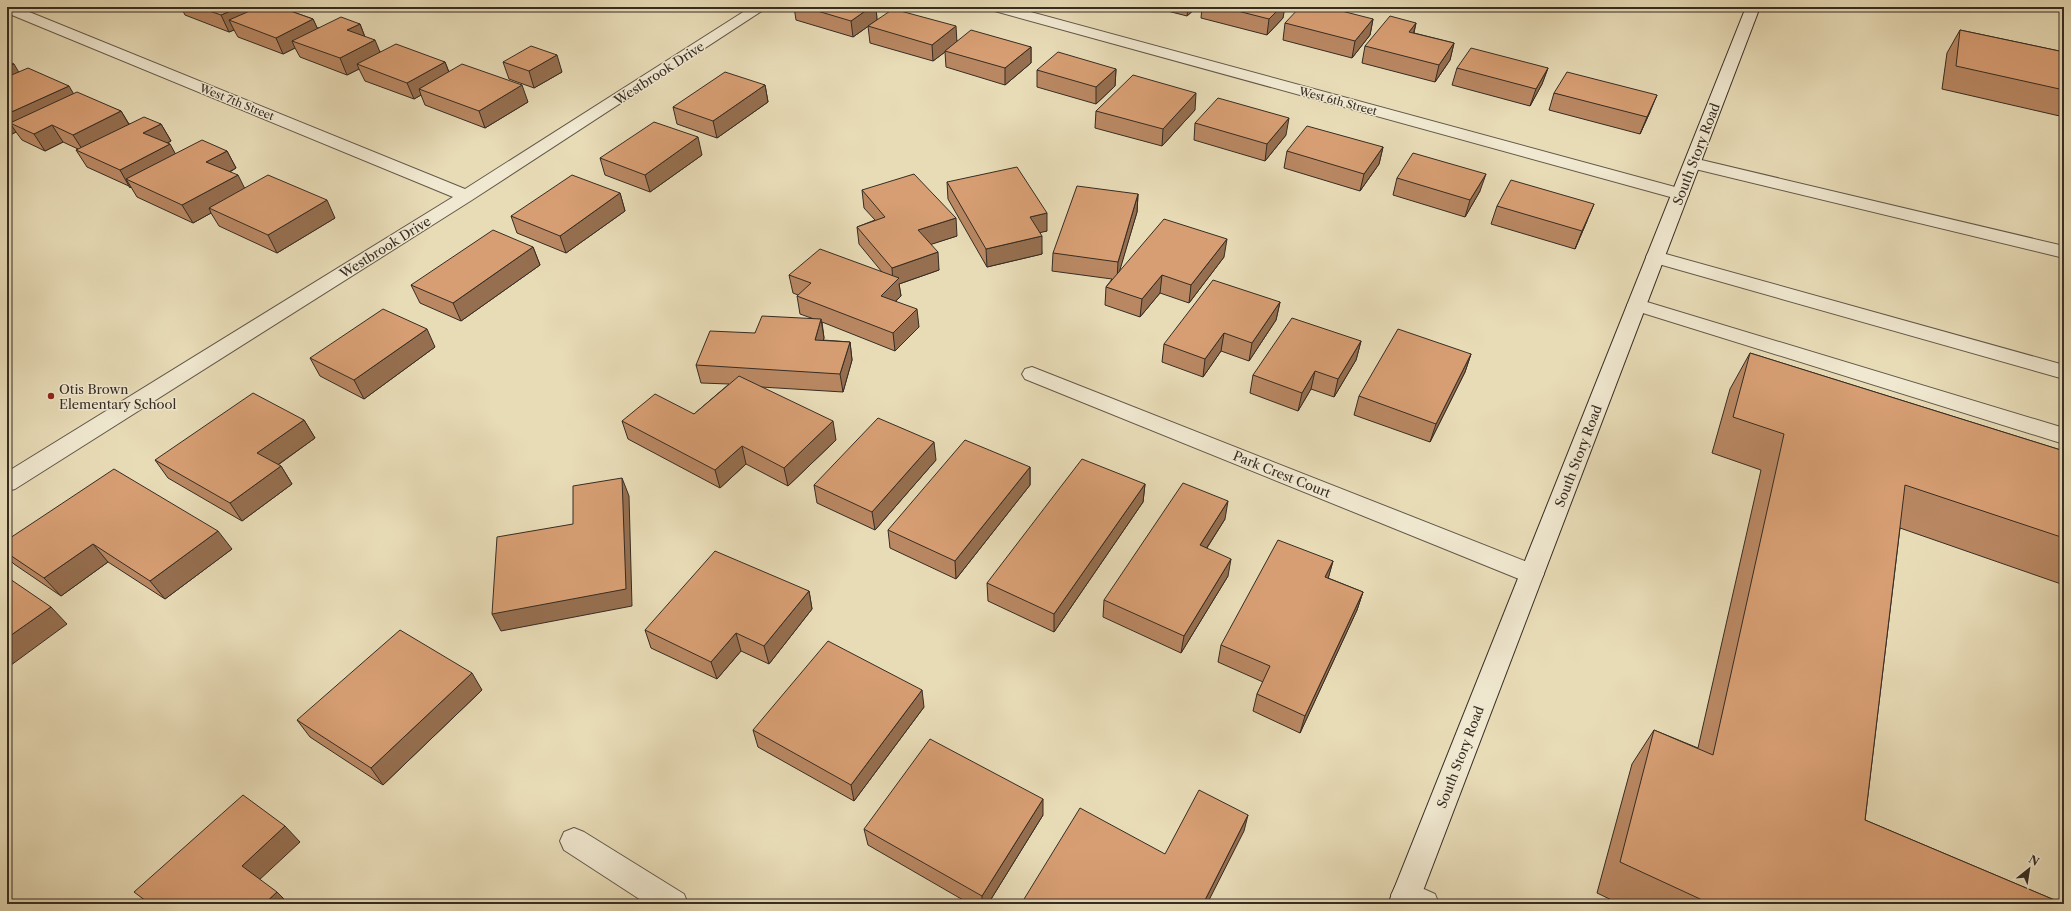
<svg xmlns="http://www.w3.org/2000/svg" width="2071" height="911" viewBox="0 0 2071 911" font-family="'Libre Caslon Text',serif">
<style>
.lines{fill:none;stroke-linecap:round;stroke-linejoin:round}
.lane-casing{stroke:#625848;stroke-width:2}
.street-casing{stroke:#625848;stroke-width:2}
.secondary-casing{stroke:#362c23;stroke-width:2}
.lane{fill:#f0e8d0;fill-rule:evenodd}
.street{fill:#f0e8d0;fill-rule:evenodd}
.secondary{fill:#f0e8d0;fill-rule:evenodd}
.wall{fill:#b98863;stroke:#362c23}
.shaded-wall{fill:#966f50;stroke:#362c23}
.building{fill:#d79e73;stroke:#362c23}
.poi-dot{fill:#8f2418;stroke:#f0e8d0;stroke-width:1.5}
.labels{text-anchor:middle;stroke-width:3;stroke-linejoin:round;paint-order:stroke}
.far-street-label{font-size:11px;fill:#362c23;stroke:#f0e8d0}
.street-label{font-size:13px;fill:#362c23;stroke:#f0e8d0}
.poi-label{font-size:13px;fill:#362c23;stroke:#f0e8d0;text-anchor:start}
</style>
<rect width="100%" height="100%" fill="#e8dcb7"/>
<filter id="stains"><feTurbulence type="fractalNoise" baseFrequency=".005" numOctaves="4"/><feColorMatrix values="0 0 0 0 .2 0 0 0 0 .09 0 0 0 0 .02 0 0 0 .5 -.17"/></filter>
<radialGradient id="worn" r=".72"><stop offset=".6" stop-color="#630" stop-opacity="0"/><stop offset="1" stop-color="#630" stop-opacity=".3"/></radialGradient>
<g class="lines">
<defs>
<g id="lane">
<polygon points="1693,158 2064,246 2064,258 1687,167 1685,163 1687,159"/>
<polygon points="1655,251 2064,365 2064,379 1648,261 1646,257 1648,253"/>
<polygon points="1637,299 2064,428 2064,444 1630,309 1627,305 1630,301"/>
<polygon points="1406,881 1435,894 1439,904 1395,904 1391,895 1396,885"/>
</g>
<g id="street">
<polygon points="7,7 17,7 465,189 751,7 768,7 472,200 15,489 7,491 7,472 453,197 7,13"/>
<polygon points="989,7 1012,7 1686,190 1689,194 1686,198 1680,199 1674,198 991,10"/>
<polygon points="1032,367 1540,567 1544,574 1540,581 1532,583 1524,581 1025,379 1022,374 1025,369"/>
<polygon points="574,828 584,832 684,894 688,904 647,904 564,850 560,841 564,832"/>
</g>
<polygon id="secondary" points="1746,7 1760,7 1418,904 1388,904"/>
</defs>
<use href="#lane" class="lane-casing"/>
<use href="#street" class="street-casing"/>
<use href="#secondary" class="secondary-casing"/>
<use href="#lane" class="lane"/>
<use href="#street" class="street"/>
<use href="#secondary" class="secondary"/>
</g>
<g class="wall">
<polygon points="173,7 279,7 313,19 317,28 360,24 365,37 380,52 445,62 449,72 528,102 485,128 425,105 421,95 414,99 365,81 359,69 347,75 300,57 295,48 283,54 238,37 234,30 229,32 185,15 181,7 178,9"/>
<polygon points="794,7 876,7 877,20 853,37 796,20"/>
<polygon points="1152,7 1197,7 1187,16"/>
<polygon points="1202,7 1281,7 1283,18 1267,35 1201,18"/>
<polygon points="1373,19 1370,35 1352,58 1283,40 1285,23"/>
<polygon points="1416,23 1414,33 1454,43 1450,60 1435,82 1362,63 1365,46"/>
<polygon points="868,26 957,41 1031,47 1031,63 1005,85 946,67 945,52 933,61 870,43"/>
<polygon points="1960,30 2064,52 2064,117 1942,89 1947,53"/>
<polygon points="7,61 18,72 74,94 121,111 129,124 161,124 171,141 167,143 175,154 227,151 236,168 230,172 244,188 335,218 277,253 219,226 211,213 193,223 137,197 131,187 87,167 76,150 78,149 63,142 45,151 22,140 16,132 8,136 7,135"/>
<polygon points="503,62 562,72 534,88 509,79"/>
<polygon points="1457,68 1548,68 1542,84 1530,106 1452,85"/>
<polygon points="1116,69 1115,86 1096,104 1037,87 1037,70"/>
<polygon points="765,85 768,102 717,138 677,124 673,107"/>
<polygon points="1554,93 1650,112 1640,134 1549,110"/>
<polygon points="1195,110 1162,146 1095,128 1096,111"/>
<polygon points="1195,123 1286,135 1265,161 1194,140"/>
<polygon points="1383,147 1379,164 1360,191 1284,168 1287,151"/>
<polygon points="702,155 650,192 605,175 600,158"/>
<polygon points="1397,178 1480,191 1465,217 1393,195"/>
<polygon points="947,182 1047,231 1040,232 1042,254 987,267 948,199"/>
<polygon points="862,190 957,236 931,244 939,270 899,284 901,296 896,301 919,327 895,351 822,322 824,338 823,340 850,342 852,360 843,392 761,387 836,440 788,486 746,464 720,488 628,439 622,421 694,414 729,384 701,383 696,365 755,333 814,319 800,314 797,296 798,295 793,293 789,275 882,272 859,244 857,227 875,220 864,208"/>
<polygon points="620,193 625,211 566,253 517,233 511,216"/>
<polygon points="1138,194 1137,212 1119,271 1224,257 1189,303 1160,293 1140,317 1105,305 1106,287 1112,279 1052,271 1053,253"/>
<polygon points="1497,206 1587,221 1575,249 1491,224"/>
<polygon points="533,247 540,265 461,321 420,303 411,285"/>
<polygon points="1280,302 1276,320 1249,361 1221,351 1203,377 1162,362 1164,344"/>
<polygon points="1361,341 1356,360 1334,397 1311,389 1298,411 1250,393 1253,375"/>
<polygon points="435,347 364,399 320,376 310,358"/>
<polygon points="1750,353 2064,451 2064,585 1900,528 1865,820 2064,904 1620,904 1597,893 1632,764 1654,730 1698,748 1761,470 1712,453 1730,389"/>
<polygon points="1471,354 1465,372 1430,442 1354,415 1359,396"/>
<polygon points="304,420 315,438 278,465 281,466 292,484 242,521 168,478 155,460"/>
<polygon points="936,460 875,530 817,503 814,485"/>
<polygon points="1030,467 1030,485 956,579 890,548 888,530"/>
<polygon points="1145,484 1143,502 1054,632 988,601 987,583"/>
<polygon points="1225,519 1207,548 1228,576 1181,653 1103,617 1104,600"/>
<polygon points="7,540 232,549 165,599 108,562 61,596 14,564 7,557"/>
<polygon points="1333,561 1328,578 1363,592 1357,610 1300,733 1253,711 1257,694 1263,682 1218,662 1221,645"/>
<polygon points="809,591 812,609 769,664 741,651 717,679 651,648 645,630"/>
<polygon points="482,690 383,785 310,737 297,720"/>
<polygon points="924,707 854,801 758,747 753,730"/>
<polygon points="1043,815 988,904 970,904 868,845 864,829"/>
</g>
<g class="shaded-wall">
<polygon points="240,7 270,7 229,20 234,30 229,32 221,15"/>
<polygon points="871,7 876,7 877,20 853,37 851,21"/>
<polygon points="1188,7 1197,7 1187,16"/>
<polygon points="1281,7 1285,7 1283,18 1267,35 1269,19"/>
<polygon points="313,19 321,36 292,41 295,48 283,54 276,38"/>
<polygon points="1373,19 1370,35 1352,58 1355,41"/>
<polygon points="1416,23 1412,39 1409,32"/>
<polygon points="360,24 366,40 347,30"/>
<polygon points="956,26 957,43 945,51 945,52 933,61 932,45"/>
<polygon points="375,40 382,57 357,64 359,69 347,75 340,58"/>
<polygon points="1454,43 1450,60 1435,82 1439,65"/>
<polygon points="1031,47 1031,63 1005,85 1005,68"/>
<polygon points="557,55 562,72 534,88 529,71"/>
<polygon points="445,62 451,78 419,89 421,95 414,99 407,83"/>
<polygon points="14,64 24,81 7,89 7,67"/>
<polygon points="1548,68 1542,84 1530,106 1536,89"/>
<polygon points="1116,69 1115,86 1096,104 1096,87"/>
<polygon points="522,85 528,102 485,128 479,111"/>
<polygon points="765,85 768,102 717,138 713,121"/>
<polygon points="69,86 79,103 10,123 16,132 8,136 7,134 7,114"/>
<polygon points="1196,93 1195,110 1162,146 1163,129"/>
<polygon points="1657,95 1650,112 1640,134 1647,117"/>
<polygon points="121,111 131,128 84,152 73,135"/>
<polygon points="1289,118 1286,135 1265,161 1267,144"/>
<polygon points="161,124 171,141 153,150 143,133"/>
<polygon points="52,125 63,142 45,151 34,134"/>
<polygon points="698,137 702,155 650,192 645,175"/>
<polygon points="170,144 180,162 126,179 131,187 130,188 120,170"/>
<polygon points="1383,147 1379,164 1360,191 1364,174"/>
<polygon points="227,151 236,168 216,179 206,162"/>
<polygon points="1486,174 1480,191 1465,217 1470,200"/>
<polygon points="238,175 247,193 209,208 211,213 193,223 182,205"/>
<polygon points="620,193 625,211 566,253 560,236"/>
<polygon points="1138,194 1137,212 1117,280 1118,262"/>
<polygon points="327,200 335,218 277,253 268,235"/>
<polygon points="1594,204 1587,221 1575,249 1582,231"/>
<polygon points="1047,213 1047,231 1030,235 1030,217"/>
<polygon points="956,218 957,236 920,248 918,230"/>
<polygon points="1042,236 1042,254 987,267 986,249"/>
<polygon points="1227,239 1224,257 1189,303 1191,285"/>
<polygon points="533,247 540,265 461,321 453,303"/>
<polygon points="938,252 939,270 899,284 901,296 883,313 881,296 893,284 892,268"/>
<polygon points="1162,275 1160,293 1140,317 1142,299"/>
<polygon points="1280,302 1276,320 1249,361 1252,343"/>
<polygon points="917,309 919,327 895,351 893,333"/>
<polygon points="821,319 824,338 818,358 815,340"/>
<polygon points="427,329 435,347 364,399 354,380"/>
<polygon points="1224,333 1221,351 1203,377 1205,359"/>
<polygon points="1361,341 1356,360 1334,397 1338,379"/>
<polygon points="850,342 852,360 843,392 840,374"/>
<polygon points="1471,354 1465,372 1430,442 1436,424"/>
<polygon points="1315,371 1311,389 1298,411 1302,393"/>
<polygon points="304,420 315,438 269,471 257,453"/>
<polygon points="833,421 836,440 788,486 784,468"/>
<polygon points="934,442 936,460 875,530 872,512"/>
<polygon points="742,446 746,464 720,488 715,470"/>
<polygon points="281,466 292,484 242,521 230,503"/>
<polygon points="1030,467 1030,485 956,579 955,561"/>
<polygon points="622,478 629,496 632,606 501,631 492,614"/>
<polygon points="1145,484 1143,502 1054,632 1054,614"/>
<polygon points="1228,501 1225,519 1197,563 1200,545"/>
<polygon points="218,531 232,549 165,599 150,581"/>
<polygon points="93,544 108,562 61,596 44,578"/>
<polygon points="1231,559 1228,576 1181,653 1184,636"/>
<polygon points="1333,561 1328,579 1325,577"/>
<polygon points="809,591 812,609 769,664 764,646"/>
<polygon points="1363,592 1357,610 1300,733 1305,716"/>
<polygon points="51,607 67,624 7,668 7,638"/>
<polygon points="736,633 741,651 717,679 711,662"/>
<polygon points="472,673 482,690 383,785 371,768"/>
<polygon points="922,690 924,707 854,801 851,785"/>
<polygon points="1043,799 1043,815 988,904 982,904 982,896"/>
<polygon points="1248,815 1244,831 1207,904 1203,904"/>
<polygon points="285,826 300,842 257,882 242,866"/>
<polygon points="277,892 289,904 264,904"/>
</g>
<g class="building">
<polygon points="198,7 240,7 221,15"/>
<polygon points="259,7 279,7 313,19 276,38 229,20"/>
<polygon points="804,7 871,7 851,21"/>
<polygon points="1222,7 1281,7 1269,19"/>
<polygon points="1300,7 1326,7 1373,19 1355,41 1285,23"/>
<polygon points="893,9 956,26 932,45 868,26"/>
<polygon points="1390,16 1416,23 1409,32 1454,43 1439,65 1365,46"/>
<polygon points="341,17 360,24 347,30 375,40 340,58 292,41"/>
<polygon points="971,30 1031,47 1005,68 945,51"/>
<polygon points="1960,30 2064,52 2064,90 1956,66"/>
<polygon points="396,44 445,62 407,83 357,64"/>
<polygon points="531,46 557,55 529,71 503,62"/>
<polygon points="1471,48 1548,68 1536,89 1457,68"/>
<polygon points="1058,52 1116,69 1096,87 1037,70"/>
<polygon points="7,61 14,64 7,67"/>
<polygon points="462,64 522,85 479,111 419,89"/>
<polygon points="28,68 69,86 7,114 7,77"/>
<polygon points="725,72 765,85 713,121 673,107"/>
<polygon points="1567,72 1657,95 1647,117 1554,93"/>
<polygon points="1133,75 1196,93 1163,129 1096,111"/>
<polygon points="77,92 121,111 73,135 52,125 34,134 10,123"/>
<polygon points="1218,98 1289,118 1267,144 1195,123"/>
<polygon points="144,117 161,124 143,133 170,144 120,170 76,150"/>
<polygon points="654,122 698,137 645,175 600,158"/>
<polygon points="1307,126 1383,147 1364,174 1287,151"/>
<polygon points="202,140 227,151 206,162 238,175 182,205 126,179"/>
<polygon points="1413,153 1486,174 1470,200 1397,178"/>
<polygon points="1017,167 1047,213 1030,217 1042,236 986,249 947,182"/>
<polygon points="914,174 956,218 918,230 938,252 892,268 857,227 885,217 862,190"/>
<polygon points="268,175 327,200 268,235 209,208"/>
<polygon points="572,175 620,193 560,236 511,216"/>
<polygon points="1511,180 1594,204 1582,231 1497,206"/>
<polygon points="1077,186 1138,194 1118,262 1053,253"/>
<polygon points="1164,219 1227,239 1191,285 1162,275 1142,299 1106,287"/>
<polygon points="493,230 533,247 453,303 411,285"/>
<polygon points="820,249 899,278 881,296 917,309 893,333 797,296 811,283 789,275"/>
<polygon points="1213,280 1280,302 1252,343 1224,333 1205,359 1164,344"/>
<polygon points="383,309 427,329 354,380 310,358"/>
<polygon points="762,316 821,319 815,340 850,342 840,374 696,365 710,331 755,333"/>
<polygon points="1292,318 1361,341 1338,379 1315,371 1302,393 1253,375"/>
<polygon points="1398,329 1471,354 1436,424 1359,396"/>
<polygon points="1750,353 2064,451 2064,538 1905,485 1865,820 2064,904 1711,904 1620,862 1654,730 1713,755 1784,434 1733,417"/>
<polygon points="739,376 833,421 784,468 742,446 715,470 622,421 655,394 694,414"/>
<polygon points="253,393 304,420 257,453 281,466 230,503 155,460"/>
<polygon points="878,418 934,442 872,512 814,485"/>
<polygon points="965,440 1030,467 955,561 888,530"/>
<polygon points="1082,459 1145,484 1054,614 987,583"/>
<polygon points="114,469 218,531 150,581 93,544 44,578 7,553 7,540"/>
<polygon points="622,478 626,589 492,614 497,537 573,524 573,486"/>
<polygon points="1183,483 1228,501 1200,545 1231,559 1184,636 1104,600"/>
<polygon points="1278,540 1333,561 1325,577 1363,592 1305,716 1257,694 1270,666 1221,645"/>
<polygon points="715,551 809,591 764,646 736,633 711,662 645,630"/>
<polygon points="7,577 51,607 7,638"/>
<polygon points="400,630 472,673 371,768 297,720"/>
<polygon points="828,641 922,690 851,785 753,730"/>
<polygon points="930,739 1043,799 982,896 864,829"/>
<polygon points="1199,790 1248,815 1203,904 1021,904 1080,808 1165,854"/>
<polygon points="243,795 285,826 242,866 277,892 264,904 150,904 134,892"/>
</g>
<circle class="poi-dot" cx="51" cy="396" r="4"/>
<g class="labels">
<g class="far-street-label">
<text transform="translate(1338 101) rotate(15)" y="4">West 6th Street</text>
<text transform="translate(237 102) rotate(22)" y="4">West 7th Street</text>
</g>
<g class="street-label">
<text transform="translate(659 73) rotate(-33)" y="5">Westbrook Drive</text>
<text transform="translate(1696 154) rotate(-69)" y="5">South Story Road</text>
<text transform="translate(385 247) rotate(-32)" y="5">Westbrook Drive</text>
<text transform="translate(1578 456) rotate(-69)" y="5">South Story Road</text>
<text transform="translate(1282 474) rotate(22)" y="5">Park Crest Court</text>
<text transform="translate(1460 757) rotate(-69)" y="5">South Story Road</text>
</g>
<g class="poi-label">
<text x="59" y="394">Otis Brown<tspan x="59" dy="15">Elementary School</tspan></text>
</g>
</g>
<rect width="2071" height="911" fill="none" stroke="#e8dcb7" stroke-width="24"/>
<rect x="8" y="8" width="2055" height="895" fill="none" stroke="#362c23" stroke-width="2"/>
<rect x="12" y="12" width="2047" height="887" fill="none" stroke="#362c23"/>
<g transform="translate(2029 869) rotate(30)" stroke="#f0e8d0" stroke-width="3" paint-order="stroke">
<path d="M0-3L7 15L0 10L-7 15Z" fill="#362c23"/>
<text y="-6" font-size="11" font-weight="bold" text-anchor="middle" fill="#362c23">N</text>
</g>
<rect width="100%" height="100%" filter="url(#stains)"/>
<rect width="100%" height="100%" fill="url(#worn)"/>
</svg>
